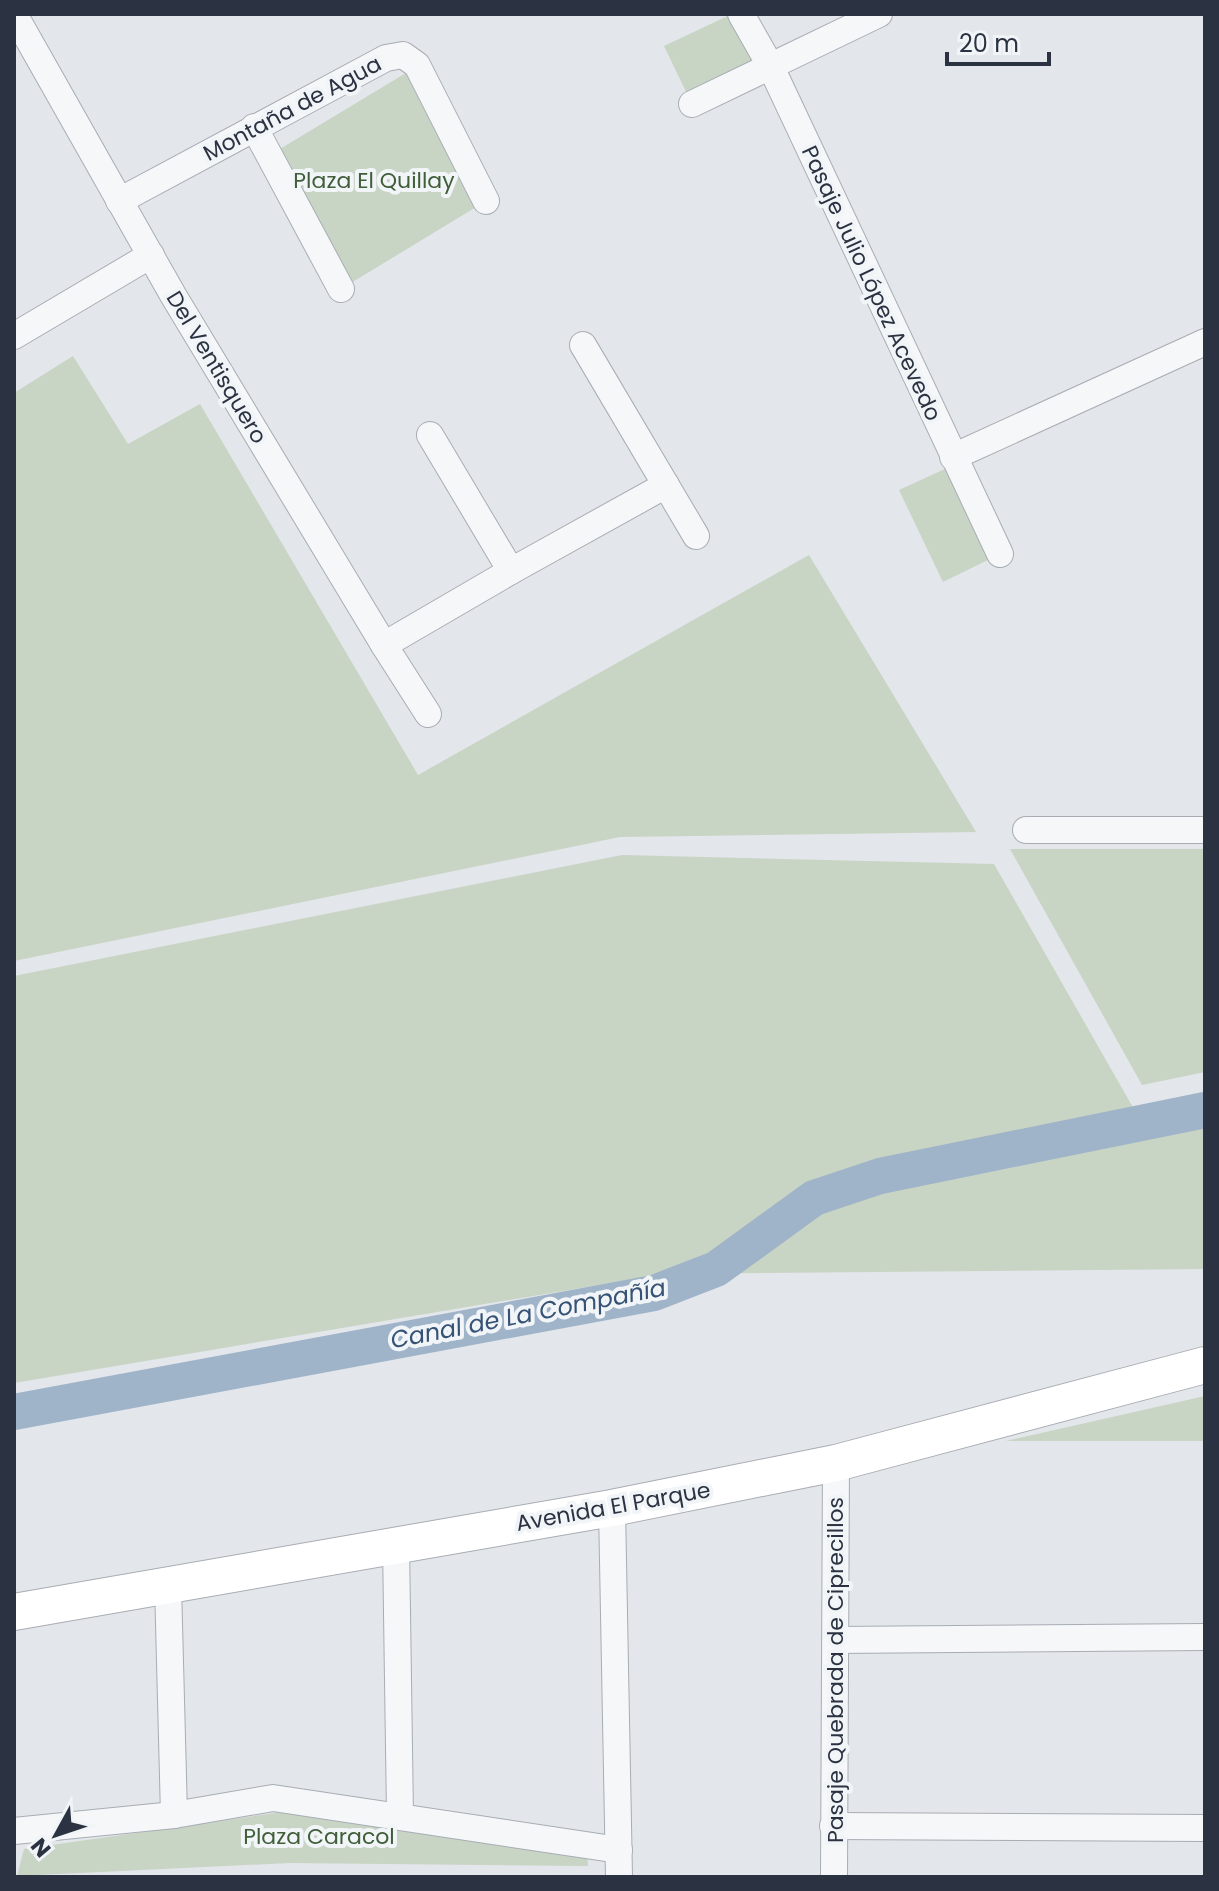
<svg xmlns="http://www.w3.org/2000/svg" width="1219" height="1891" viewBox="0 0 1219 1891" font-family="Poppins,sans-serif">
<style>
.green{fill:#c8d4c4}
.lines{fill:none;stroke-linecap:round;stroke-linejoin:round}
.canal{stroke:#9fb3c9;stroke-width:36}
.street-casing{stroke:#a8adb4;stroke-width:28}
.secondary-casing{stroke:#a8adb4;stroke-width:38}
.street{stroke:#f5f7f9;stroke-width:26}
.secondary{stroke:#fff;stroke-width:36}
.labels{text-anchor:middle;stroke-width:8;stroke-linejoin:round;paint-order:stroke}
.street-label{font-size:22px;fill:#2b3342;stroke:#f2f5f8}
.park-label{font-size:22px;fill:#3f5e39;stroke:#f2f5f8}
.water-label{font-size:24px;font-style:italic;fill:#365275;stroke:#f2f5f8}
</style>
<rect width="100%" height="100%" fill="#e3e6ea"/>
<g class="green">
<polygon points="732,14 771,67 692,104 664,46"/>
<polygon points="411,70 486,201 341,289 265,158"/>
<polygon points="73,356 128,444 200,404 418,775 809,555 976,832 620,837 14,961 14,393"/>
<polygon points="958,463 1000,554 943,582 899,490"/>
<polygon points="1010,849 1205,849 1205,1072 1142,1085"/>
<polygon points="622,855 994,864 1147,1132 1205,1120 1205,1269 664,1274 14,1383 14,976"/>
<polygon points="1205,1396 1205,1441 1006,1441"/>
<polygon points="317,1807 587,1852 588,1866 290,1863 17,1876 24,1849"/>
</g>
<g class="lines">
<polyline class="canal" points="14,1412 654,1293 716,1269 814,1198 880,1176 1205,1110"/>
<defs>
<g id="street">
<polyline points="14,14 173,295 384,645 428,714"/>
<polyline points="741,14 771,67 1000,554"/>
<polyline points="692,104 879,14"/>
<polyline points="254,127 341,289"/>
<polyline points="119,201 386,58 403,55 417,65 486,201"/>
<polyline points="14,336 151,255"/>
<polyline points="583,345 696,536"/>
<polyline points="430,435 511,571"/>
<polyline points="953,457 1205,342"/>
<polyline points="384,645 511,571 666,485"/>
<polyline points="1026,830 1205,830"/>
<polyline points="612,1508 619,1877"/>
<polyline points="396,1544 400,1816"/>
<polyline points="168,1585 174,1815"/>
<polyline points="836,1640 1205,1637"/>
<polyline points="833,1826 1205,1828"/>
<polyline points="14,1831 174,1815 273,1798 619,1850"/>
<polyline points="834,1877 836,1463"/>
</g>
<polyline id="secondary" points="14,1612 612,1508 836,1463 1205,1365"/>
</defs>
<use href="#street" class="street-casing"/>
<use href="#secondary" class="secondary-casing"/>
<use href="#street" class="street"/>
<use href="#secondary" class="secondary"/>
</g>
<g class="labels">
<g class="street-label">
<text transform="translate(292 108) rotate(-28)" y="8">Montaña de Agua</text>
<text transform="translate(872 283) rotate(65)" y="8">Pasaje Julio López Acevedo</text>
<text transform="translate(217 367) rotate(59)" y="8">Del Ventisquero</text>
<text transform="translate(613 1506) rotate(-10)" y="8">Avenida El Parque</text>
<text transform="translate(835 1670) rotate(-90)" y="8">Pasaje Quebrada de Ciprecillos</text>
</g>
<g class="park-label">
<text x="374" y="188">Plaza El Quillay</text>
<text x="319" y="1844">Plaza Caracol</text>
</g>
<g class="water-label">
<text transform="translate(528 1314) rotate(-11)" y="8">Canal de La Compañía</text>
</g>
</g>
<rect width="1219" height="1891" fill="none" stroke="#2b3342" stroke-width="32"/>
<g transform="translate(56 1835) rotate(230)" stroke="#f2f5f8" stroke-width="6" paint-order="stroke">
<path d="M0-6L14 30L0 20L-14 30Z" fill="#2b3342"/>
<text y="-12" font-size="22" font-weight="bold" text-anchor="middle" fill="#2b3342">N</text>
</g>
<path d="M947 52v12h102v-12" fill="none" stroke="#2b3342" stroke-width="4"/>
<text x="959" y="52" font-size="24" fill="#2b3342" stroke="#f2f5f8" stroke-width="6" paint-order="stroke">20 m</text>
</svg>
